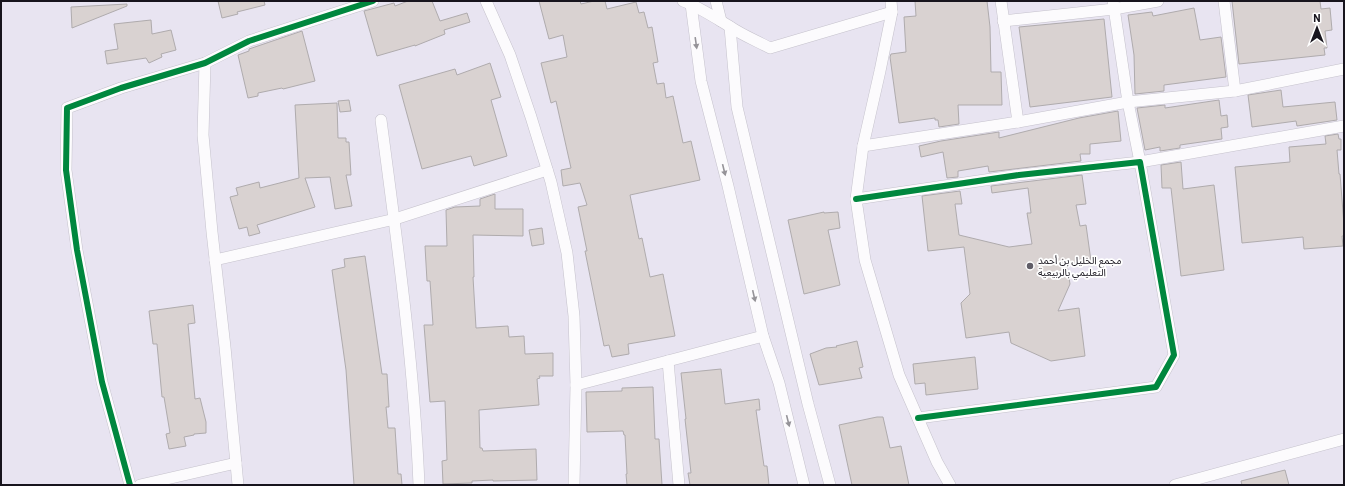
<svg xmlns="http://www.w3.org/2000/svg" width="1345" height="486" viewBox="0 0 1345 486" font-family="Barlow,'Noto Sans Arabic',sans-serif">
<style>
.building{fill:#d9d2d1;stroke:#afabad}
.lines{fill:none;stroke-linecap:round;stroke-linejoin:round}
.minor-casing{stroke:#c5c2cc;stroke-width:12}
.minor{stroke:#fcfbfd;stroke-width:11}
.cycleway-casing{stroke:#fff;stroke-width:8}
.cycleway{stroke:#00873e;stroke-width:6}
.oneway{fill:#959398}
.poi-dot{fill:#605d67;stroke:#fff;stroke-width:1.5}
.labels{text-anchor:middle;stroke-width:3.5;stroke-linejoin:round;paint-order:stroke}
.poi-label{font-size:10px;fill:#17141d;stroke:#fff;text-anchor:start}
</style>
<rect width="100%" height="100%" fill="#e8e4f1"/>
<g class="building">
<polygon points="218,1 264,1 265,5 237,12 238,14 222,18"/>
<polygon points="408,1 432,1 440,21 467,13 470,22 444,30 445,34 415,46 415,45 377,56 364,11 394,3 395,6"/>
<polygon points="539,1 580,1 581,4 594,1 605,1 607,9 636,2 639,13 644,12 648,28 652,27 658,62 653,63 657,84 664,83 666,98 673,96 683,143 691,141 700,180 630,195 639,239 642,238 650,277 663,274 675,336 628,344 629,354 612,357 609,345 604,346 585,251 587,251 578,207 587,205 580,183 563,186 561,170 571,168 556,101 551,103 541,63 567,57 563,35 549,39"/>
<polygon points="915,1 987,1 990,27 991,72 1001,72 1002,105 958,105 959,124 939,127 938,120 935,120 935,118 899,123 890,57 891,54 906,52 904,17 916,16"/>
<polygon points="1232,1 1320,1 1321,9 1330,8 1332,30 1325,31 1327,48 1324,48 1325,55 1239,64"/>
<polygon points="127,4 127,6 72,28 71,7"/>
<polygon points="1194,8 1200,40 1221,37 1226,77 1164,85 1164,91 1135,94 1134,55 1128,15 1152,12 1153,16"/>
<polygon points="1104,19 1112,97 1030,107 1019,27"/>
<polygon points="151,20 152,34 171,30 176,50 161,54 162,57 149,63 146,58 107,64 105,51 118,49 114,24"/>
<polygon points="302,31 315,81 283,89 282,88 258,93 258,96 248,98 238,55 249,51 249,49 252,48"/>
<polygon points="490,63 501,97 491,100 507,156 474,166 471,156 422,169 399,85 455,69 457,75"/>
<polygon points="1281,90 1283,107 1335,102 1337,120 1297,126 1296,121 1252,127 1248,95"/>
<polygon points="349,100 351,111 340,112 338,101"/>
<polygon points="1219,100 1221,116 1227,115 1228,127 1221,128 1222,139 1180,145 1180,148 1160,151 1160,147 1145,150 1137,108 1165,105 1165,108"/>
<polygon points="337,103 338,138 346,138 346,142 349,142 351,175 346,175 352,206 335,209 330,177 305,178 315,207 257,225 260,233 249,236 247,227 239,229 230,197 238,195 236,188 259,182 260,188 299,178 295,105"/>
<polygon points="1118,111 1121,141 1090,144 1090,154 1080,154 1081,161 989,172 988,166 958,171 958,177 947,178 943,152 921,157 919,146 941,141 999,132 999,138 1079,118"/>
<polygon points="1338,134 1339,139 1341,139 1341,150 1337,150 1339,174 1340,174 1344,225 1344,236 1342,236 1343,246 1304,249 1303,237 1242,243 1235,167 1290,162 1289,147 1326,144 1325,136"/>
<polygon points="1181,162 1183,189 1214,185 1224,270 1181,276 1171,188 1162,188 1161,165"/>
<polygon points="1082,175 1086,204 1076,205 1080,226 1086,225 1091,261 1067,265 1070,284 1058,311 1079,308 1085,356 1051,361 1011,343 1009,332 966,338 961,303 970,294 964,247 928,251 922,196 960,191 962,204 955,204 959,235 1009,247 1032,244 1027,213 1031,213 1028,188 992,193 991,186"/>
<polygon points="495,194 495,209 523,209 523,236 473,235 474,277 473,277 476,328 508,326 509,337 524,336 525,354 553,353 553,376 539,376 540,378 537,379 539,405 479,410 480,448 482,448 483,451 536,449 537,480 493,481 493,480 472,481 472,483 443,484 442,461 447,460 445,401 430,402 424,325 433,325 430,281 427,281 425,246 447,246 446,210 455,207 480,206 480,199"/>
<polygon points="824,212 824,213 838,212 840,228 828,230 840,285 804,294 788,220"/>
<polygon points="542,228 544,244 532,246 529,230"/>
<polygon points="365,256 382,374 387,374 389,407 386,407 388,428 395,428 398,474 401,474 402,485 354,485 346,370 332,270 345,267 344,259"/>
<polygon points="193,305 195,323 188,324 195,399 200,398 206,422 206,433 194,434 194,435 184,437 186,446 169,449 166,434 170,433 164,397 162,397 157,344 153,344 149,311"/>
<polygon points="857,341 863,367 859,368 862,378 819,385 810,354 826,348 837,347 836,346"/>
<polygon points="975,357 978,389 926,395 925,383 915,384 913,364"/>
<polygon points="721,369 725,404 759,399 760,410 756,410 764,466 767,466 769,485 690,485 688,473 691,473 685,419 686,419 681,373"/>
<polygon points="653,387 655,439 659,439 662,485 627,485 626,474 627,474 625,435 624,435 623,431 587,432 586,392 622,391 622,388"/>
<polygon points="877,417 883,417 890,448 901,446 909,485 852,485 839,425"/>
<polygon points="1285,470 1289,485 1242,485 1241,481"/>
</g>
<g class="lines">
<defs>
<g id="minor">
<polyline points="486,1 510,55 531,117 551,182 567,253 574,316 576,385 574,485"/>
<path d="M683,1C699,7 714,17 729,26C742,35 757,41 770,48L892,12"/>
<polyline points="716,1 721,21"/>
<polyline points="891,1 892,12 880,71 863,146 856,199 865,260 899,375 937,462 950,485"/>
<polyline points="1001,1 1018,122"/>
<polyline points="1113,1 1128,102 1140,162 1344,126"/>
<polyline points="1224,1 1235,91"/>
<polyline points="691,4 701,81 728,186 763,336 779,383 804,485"/>
<polyline points="1003,21 1114,9 1158,1"/>
<polyline points="730,27 737,107 808,404 830,485"/>
<polyline points="205,63 203,135 212,232 225,347 238,485"/>
<path d="M381,120C397,241 414,363 419,485"/>
<polyline points="863,146 1018,122 1128,102 1235,91 1344,69"/>
<polyline points="856,199 1019,175 1140,162 1174,355 1156,387 918,418"/>
<polyline points="215,260 395,219 547,170"/>
<polyline points="668,361 679,485"/>
<polyline points="576,385 763,336"/>
<polyline points="130,485 102,382 77,250 66,170 67,108 121,88 205,63 249,41 373,1"/>
<polyline points="140,485 236,463"/>
<polyline points="1175,485 1344,439"/>
</g>
</defs>
<use href="#minor" class="minor-casing"/>
<use href="#minor" class="minor"/>
<defs>
<g id="cycleway">
<polyline points="856,199 1019,175 1140,162 1174,355 1156,387 918,418"/>
<polyline points="130,485 102,382 77,250 66,170 67,108 121,88 205,63 249,41 373,1"/>
</g>
</defs>
<use href="#cycleway" class="cycleway-casing"/>
<use href="#cycleway" class="cycleway"/>
</g>
<defs><path id="oneway-solid" d="M-6-.8H1V-3.2L6.5 0L1 3.2V.8H-6Z"/></defs>
<g class="oneway">
<use href="#oneway-solid" transform="translate(696 43) rotate(82)"/>
<use href="#oneway-solid" transform="translate(724 170) rotate(76)"/>
<use href="#oneway-solid" transform="translate(754 296) rotate(77)"/>
<use href="#oneway-solid" transform="translate(788 421) rotate(76)"/>
</g>
<circle class="poi-dot" cx="1030" cy="266" r="4"/>
<g class="labels">
<g class="poi-label">
<text x="1038" y="264">مجمع الخليل بن أحمد<tspan x="1038" dy="12">التعليمي بالربيعية</tspan></text>
</g>
</g>
<rect width="1345" height="486" fill="none" stroke="#17141d" stroke-width="4"/>
<g transform="translate(1317 28)" stroke="#ffffff" stroke-width="3" paint-order="stroke">
<path d="M0-3L7 15L0 10L-7 15Z" fill="#17141d"/>
<text y="-6" font-size="11" font-weight="bold" text-anchor="middle" fill="#17141d">N</text>
</g>
</svg>
